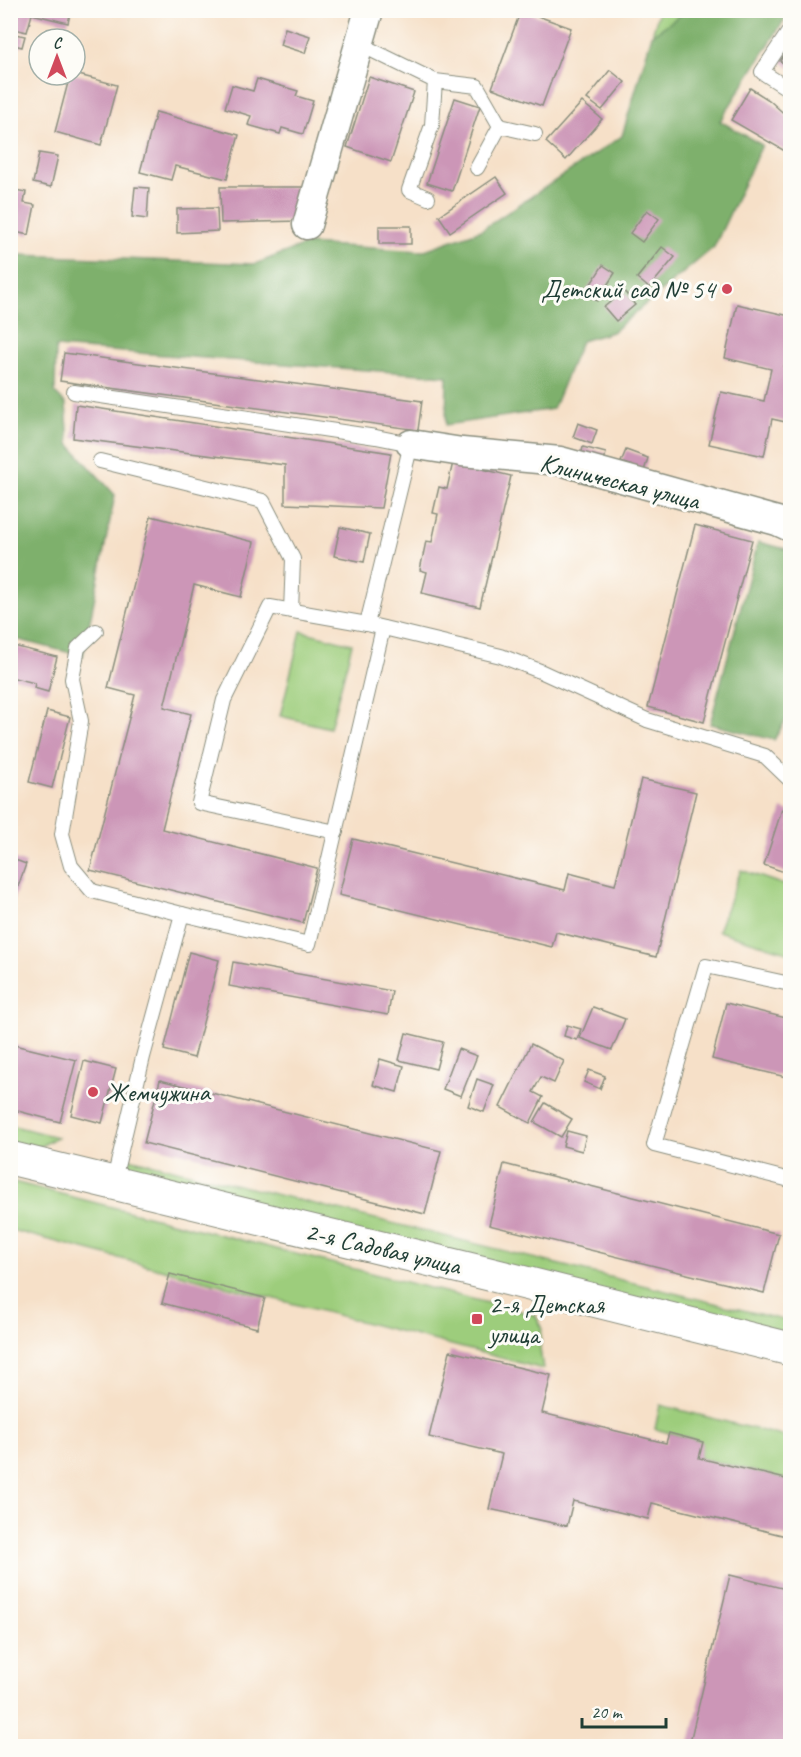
<svg xmlns="http://www.w3.org/2000/svg" width="801" height="1757" viewBox="0 0 801 1757" font-family="Caveat,sans-serif">
<style>
.green{fill:#9dcd7c;stroke:#5e8558;stroke-width:1.5}
.forest{fill:#7eb06c;stroke:#4e7650;stroke-width:1.5}
.building{fill:#cc96b7}
.lines{fill:none;stroke-linecap:round;stroke-linejoin:round}
.service-casing{stroke:#8a8e7e;stroke-width:16}
.minor-casing{stroke:#8a8e7e;stroke-width:31}
.tertiary-casing{stroke:#8a8e7e;stroke-width:35}
.service{stroke:#fff;stroke-width:14}
.minor{stroke:#fff;stroke-width:28}
.tertiary{stroke:#fff;stroke-width:33}
.poi-dot{fill:#d1495b;stroke:#fdfcf7;stroke-width:2}
.labels{text-anchor:middle;stroke-width:6;stroke-linejoin:round;paint-order:stroke}
.poi-label{font-size:26px;fill:#1f3d34;stroke:#fdfcf7;text-anchor:start}
.street-label{font-size:26px;fill:#1f3d34;stroke:#fdfcf7}
</style>
<rect width="100%" height="100%" fill="#fdfcf7"/>
<filter id="ink" filterUnits="userSpaceOnUse"><feTurbulence type="fractalNoise" baseFrequency=".0167" numOctaves="2"/><feDisplacementMap in="SourceGraphic" scale="12" xChannelSelector="R" yChannelSelector="G"/><feConvolveMatrix kernelMatrix="1 2 1 2 8 2 1 2 1" color-interpolation-filters="sRGB"/></filter>
<filter id="wash" filterUnits="userSpaceOnUse"><feTurbulence type="fractalNoise" baseFrequency=".008" numOctaves="4" result="noise"/><feDisplacementMap in="SourceGraphic" scale="24" xChannelSelector="R" yChannelSelector="G"/><feGaussianBlur stdDeviation="1.35" result="paint"/><feColorMatrix in="noise" values="0 0 0 0 0 0 0 0 0 0 0 0 0 0 0 0 0 1.4 0 .05"/><feComposite in="paint" operator="in"/></filter>
<g filter="url(#wash)">
<rect width="100%" height="100%" fill="#f6e0c8"/>
<g class="green">
<polygon points="659,11 687,11 652,35"/>
<polygon points="301,631 352,644 330,728 280,716"/>
<polygon points="741,870 790,887 790,953 718,931"/>
<polygon points="10,1125 57,1137 34,1150 11,1144"/>
<polygon points="125,1157 787,1321 784,1341 120,1174"/>
<polygon points="10,1181 535,1315 542,1327 540,1349 543,1369 11,1230"/>
<polygon points="660,1405 790,1438 790,1480 699,1458 702,1442 655,1429"/>
</g>
<g class="forest">
<polygon points="687,11 790,11 720,121 762,145 714,247 612,332 581,341 553,409 446,425 447,376 56,347 55,393 66,404 69,444 115,495 83,656 11,638 10,263 19,255 255,264 307,244 422,251 481,230 622,136 652,35"/>
<polygon points="758,542 790,550 790,713 774,740 710,724"/>
</g>
<g id="blocks">
<g class="building">
<polygon points="10,10 71,10 68,23 32,14 27,32 10,28"/>
<polygon points="437,10 465,10 463,19"/>
<polygon points="521,10 571,28 542,106 492,88"/>
<polygon points="285,28 310,36 305,53 280,45"/>
<polygon points="48,29 69,34 68,39 46,39"/>
<polygon points="10,33 25,36 22,47 10,44"/>
<polygon points="790,46 790,68 780,61"/>
<polygon points="610,70 625,82 602,110 587,99"/>
<polygon points="75,74 117,85 101,145 55,132 70,75 75,75"/>
<polygon points="369,77 414,92 391,162 347,147"/>
<polygon points="257,79 298,91 296,96 313,101 303,134 282,128 280,134 248,125 251,116 225,108 232,85 253,91"/>
<polygon points="750,88 769,100 790,119 790,154 731,120"/>
<polygon points="455,98 480,106 452,191 427,183"/>
<polygon points="582,102 602,119 566,160 546,142"/>
<polygon points="156,112 239,135 227,179 175,166 171,180 140,172"/>
<polygon points="39,153 58,156 51,187 33,183"/>
<polygon points="496,177 507,193 450,232 439,216"/>
<polygon points="135,187 149,188 147,219 132,217"/>
<polygon points="220,187 306,187 300,221 221,223"/>
<polygon points="10,189 26,192 24,203 35,205 29,235 10,231"/>
<polygon points="217,208 218,231 177,233 177,209"/>
<polygon points="647,210 659,219 642,242 630,233"/>
<rect x="379" y="226" width="32" height="18"/>
<polygon points="662,247 675,257 649,288 637,278"/>
<polygon points="603,265 615,273 597,301 585,293"/>
<polygon points="624,291 635,305 616,321 604,307"/>
<polygon points="737,304 790,316 790,339 784,367 790,369 790,423 772,419 764,456 709,444 721,392 764,401 771,369 725,358"/>
<polygon points="64,353 422,401 418,430 60,381"/>
<polygon points="76,405 391,453 381,508 285,504 285,465 73,438"/>
<polygon points="578,423 597,430 592,444 573,437"/>
<polygon points="583,447 606,453 603,465 580,460"/>
<polygon points="626,450 648,458 644,471 621,462"/>
<polygon points="453,462 511,476 480,607 422,593 427,572 420,570 426,541 432,542 438,514 433,513 439,487 447,489"/>
<polygon points="151,516 254,542 241,597 194,585 164,707 191,714 162,829 317,868 303,923 90,870 135,695 108,688"/>
<polygon points="695,525 752,540 704,722 648,707"/>
<polygon points="340,527 370,534 364,562 334,556"/>
<polygon points="10,645 57,657 48,692 34,688 35,683 10,677"/>
<polygon points="47,711 70,717 52,788 29,782"/>
<polygon points="641,779 696,792 656,957 556,932 552,947 339,895 353,839 565,890 569,873 615,885"/>
<polygon points="782,809 790,812 790,874 764,865"/>
<polygon points="10,858 26,864 13,901 10,900"/>
<polygon points="189,952 219,960 194,1058 164,1050"/>
<polygon points="233,962 392,991 388,1015 229,986"/>
<polygon points="726,1003 790,1019 790,1078 712,1059"/>
<polygon points="593,1007 625,1019 612,1050 580,1038"/>
<polygon points="567,1025 581,1029 577,1040 564,1036"/>
<polygon points="406,1033 443,1042 436,1069 399,1060"/>
<polygon points="10,1044 76,1060 60,1122 10,1109"/>
<polygon points="531,1044 564,1061 554,1083 541,1077 533,1092 543,1097 530,1123 500,1107"/>
<polygon points="458,1049 477,1056 461,1096 443,1089"/>
<polygon points="380,1059 404,1066 397,1092 373,1085"/>
<polygon points="84,1061 116,1069 102,1123 71,1115"/>
<polygon points="589,1070 605,1076 600,1089 584,1082"/>
<polygon points="477,1079 494,1085 484,1112 468,1106"/>
<polygon points="160,1080 441,1151 425,1214 144,1143"/>
<polygon points="545,1103 572,1119 561,1137 534,1122"/>
<polygon points="567,1131 586,1136 582,1151 563,1146"/>
<polygon points="504,1164 779,1234 764,1293 489,1225"/>
<polygon points="170,1274 265,1298 257,1328 162,1303"/>
<polygon points="450,1351 551,1375 542,1413 666,1443 669,1433 703,1442 699,1458 790,1480 790,1537 652,1503 648,1519 573,1501 567,1526 489,1509 502,1454 429,1437"/>
<polygon points="730,1575 790,1590 790,1746 689,1746"/>
</g>
</g>
</g>
<g filter="url(#ink)">
<use href="#blocks" fill-opacity="0" stroke="#8a8e7e" stroke-width="1.5"/>
<g class="lines">
<defs>
<g id="service">
<polyline points="790,30 762,72 790,90"/>
<polyline points="359,44 435,81 432,125 409,190 428,198"/>
<polyline points="435,81 477,86 500,126 535,134"/>
<polyline points="477,168 500,126"/>
<polyline points="74,392 376,437 411,444 367,624"/>
<polyline points="100,461 263,501 293,559 291,611"/>
<polyline points="96,631 78,648 72,679 81,721 62,834 71,866 92,891 182,914"/>
<polyline points="336,832 199,803 224,700 270,607 367,624 501,656 540,671 647,720 765,756 790,780"/>
<polyline points="790,984 706,966 654,1145 790,1180"/>
<polyline points="113,1184 143,1057 182,914 309,944 383,628"/>
</g>
<g id="minor">
<polyline points="307,225 369,10"/>
<polyline points="411,444 462,452 560,461 777,521 790,527"/>
</g>
<polyline id="tertiary" points="10,1158 489,1274 790,1349"/>
</defs>
<use href="#service" class="service-casing"/>
<use href="#minor" class="minor-casing"/>
<use href="#tertiary" class="tertiary-casing"/>
<use href="#service" class="service"/>
<use href="#minor" class="minor"/>
<use href="#tertiary" class="tertiary"/>
</g>
</g>
<g class="poi-dot">
<circle cx="727" cy="289" r="6"/>
<circle cx="93" cy="1092" r="6"/>
<rect x="471" y="1313" width="12" height="12" rx="3"/>
</g>
<g class="labels">
<g class="poi-label">
<text x="715" y="298" text-anchor="end">Детский сад № 54</text>
<text x="105" y="1101">Жемчужина</text>
<text x="489" y="1313">2-я Детская<tspan x="489" dy="30">улица</tspan></text>
</g>
<g class="street-label">
<text transform="translate(620 481) rotate(14)" y="9">Клиническая улица</text>
<text transform="translate(383 1248) rotate(13)" y="9">2-я Садовая улица</text>
</g>
</g>
<rect width="801" height="1757" fill="none" stroke="#fdfcf7" stroke-width="36"/>
<g transform="translate(57 57)"><circle r="28" fill="#fdfcf7" stroke="#a4b0a9" stroke-width="1.5"/>
<path d="M0-4.5L10 22L0 15L-10 22Z" fill="#d1495b"/>
<text y="-9" font-size="16" font-weight="bold" text-anchor="middle" fill="#1f3d34">С</text>
</g>
<path d="M582 1718v9h84v-9" fill="none" stroke="#1f3d34" stroke-width="3"/>
<text x="591" y="1718" font-size="18" fill="#1f3d34" stroke="#fdfcf7" stroke-width="4.5" paint-order="stroke">20 m</text>
</svg>
